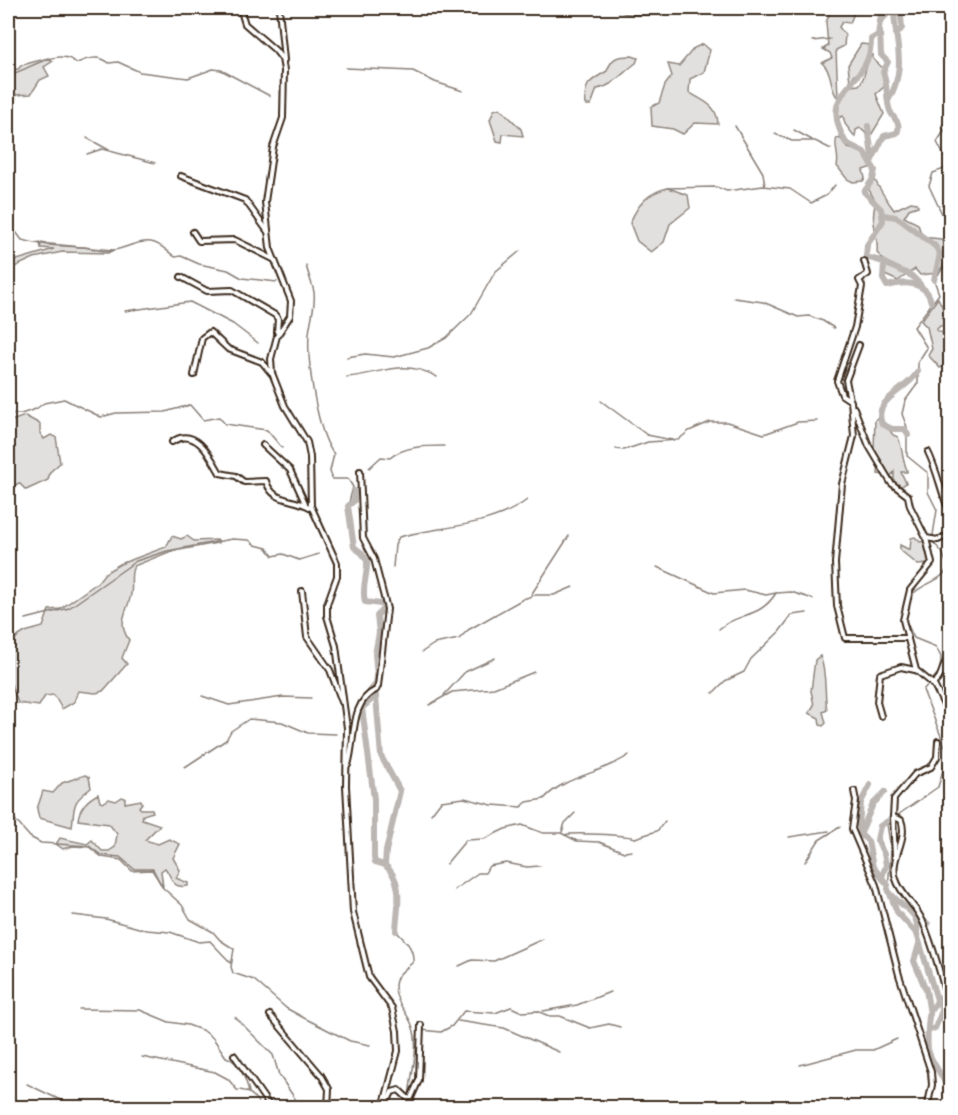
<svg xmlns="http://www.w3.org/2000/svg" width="958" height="1115" viewBox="0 0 958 1115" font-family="Pangolin,sans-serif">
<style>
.green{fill:#e2e0de;stroke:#8e857e;stroke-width:1.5}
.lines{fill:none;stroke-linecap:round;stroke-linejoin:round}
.stream{stroke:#887e77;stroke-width:1.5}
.river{stroke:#bcb6b3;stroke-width:6}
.street-casing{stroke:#3b2a1e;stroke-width:8}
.street{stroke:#fff;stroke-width:4}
</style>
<rect width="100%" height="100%" fill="#fff"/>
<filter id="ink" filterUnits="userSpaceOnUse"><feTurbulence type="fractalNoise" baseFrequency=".0167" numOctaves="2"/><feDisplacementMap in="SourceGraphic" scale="12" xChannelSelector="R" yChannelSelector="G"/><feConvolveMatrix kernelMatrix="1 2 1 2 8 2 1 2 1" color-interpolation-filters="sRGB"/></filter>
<g filter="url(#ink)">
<g class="green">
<path d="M832,8H856L850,23L842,22L839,27L845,35L844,46L836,50L838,98C829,90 834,73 822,63L832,58L830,53L823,49L828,46L826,22Z"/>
<path d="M703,44L710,50L704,72L690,79L689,92C701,101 717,103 718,124L695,123L683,134L673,129L652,126L651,107L659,103L665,85L672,76L668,64L679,66L694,48Z"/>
<polygon points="861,44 870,45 867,59 860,73 854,75 850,82 848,65"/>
<path d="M873,55V59L885,70V86L876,94L884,114L870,137L860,128L856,130L855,137L845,124L843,116L838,118L839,102L850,86L859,85C867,77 864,62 873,55Z"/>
<path d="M632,56L638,58L636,63C623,72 614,86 597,89L591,105H586C583,83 590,81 607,71C612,57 617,56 632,56Z"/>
<polygon points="48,58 53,61 44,67 49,76 40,80 31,94 16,95 15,108 8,117 8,70 18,69 22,65"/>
<polygon points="500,108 521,129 523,136 503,134 502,142 497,141 490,120 494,110"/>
<path d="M837,138L841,139L848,148C860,151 867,154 872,167L863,170L865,178L863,181L853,182L847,179L837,166C840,156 833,146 837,138Z"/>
<path d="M871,179L875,180C881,192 886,199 894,210L911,202L917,203L918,206L909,209L904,217L918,224L922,237L941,239C951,254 949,260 937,273L920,275L915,269L898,281L885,275L886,262L877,253C879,234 869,221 876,202L868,188Z"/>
<path d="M668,188L688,195L690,208L670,224L664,242L651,252L637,241L630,223C637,205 648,192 668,188Z"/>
<polygon points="40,243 113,250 108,253 62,252 34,258 8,270 10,262 54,249 41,248"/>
<polygon points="938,298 949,320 947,325 940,326 936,330 949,336 950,363 940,368 928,355 932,349 927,327 921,321"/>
<polygon points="25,416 40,424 40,433 44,439 51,435 56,437 60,463 50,472 48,480 26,490 19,483 8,489 8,422"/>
<path d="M879,416L893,435L898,437C903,449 902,459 907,470V472H901L906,483L899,488L894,485V472L891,476L878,474L879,464L874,448L875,420Z"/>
<path d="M172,536L181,539L187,536L194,541L217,540L218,543L169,552L134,566C129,575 133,584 131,594C128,612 116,621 129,640L122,658L127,664L103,691L96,693L78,691L74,702L62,709L54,695L45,696L39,706L18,703L11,684L8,683V643L25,632L43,627L49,610L60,609L97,583L105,573L120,564L166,547Z"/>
<polygon points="915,537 920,542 926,541 930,556 928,564 918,565 900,550 900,545 910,550 911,538"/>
<path d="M820,656C827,672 824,693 827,710L823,712L826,723L823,726L820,725L819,718L809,713L814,705L811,691L815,660Z"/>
<path d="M85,775L89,777L91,788C71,803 75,805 72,827L39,818L37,809L43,791L53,793L62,783Z"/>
<path d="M98,794L100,802L103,803L109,799L116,801L122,797L125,798V803L141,800L142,803L139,807L141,809H152L153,812L143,815L142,819L160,825L145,840L158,844L169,839L180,844L173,858L180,870L176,878L188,883V886C171,889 173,878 165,868L161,871L163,887L152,870L132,871L121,860L102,857L89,847L73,846L63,849L56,844L60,838L87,844L92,840L102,851H109L115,847L117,834L109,824L78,820C79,808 88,799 98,794Z"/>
</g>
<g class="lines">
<g class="stream">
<path d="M611,8C628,18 665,17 683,8"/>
<polyline points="812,41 830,39"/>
<polyline points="346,68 413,71 435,82 463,91"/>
<path d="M8,75C26,72 48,52 68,58C71,59 74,62 77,63C88,58 99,55 109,63L118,62L140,72L188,78L213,69L221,70L270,96"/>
<polyline points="950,123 942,125 944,131 937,142 947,162 944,169 933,173 929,186 950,231"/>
<polyline points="735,126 763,173 765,186"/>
<polyline points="794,130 812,140"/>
<polyline points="775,134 792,141 815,141 831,149"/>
<polyline points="87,138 109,150"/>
<polyline points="87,154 102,149 155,163"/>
<polyline points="667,188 716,187 727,191 763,186 790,189 811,203 827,195 835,185"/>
<path d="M8,228L16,232L22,240C44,246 60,246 84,247C91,248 99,251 107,251C123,251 135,240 151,242C160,243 168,252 175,257L181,256L199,264L228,270L242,278L277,282"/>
<path d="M306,265C308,274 312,283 314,292C316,305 310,321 309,334C307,361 317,434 334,454L330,471L332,479H348L353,487L348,506"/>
<polyline points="734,298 763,302 798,317 809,316 823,321 834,328"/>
<polyline points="125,311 190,302 233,324 258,343"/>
<polyline points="347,357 365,354 394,357 428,348 446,338 471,314 495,272 520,251"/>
<path d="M347,377C382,374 403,358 437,377"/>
<polyline points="601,401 647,435 672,440"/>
<polyline points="8,414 21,414 36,409 44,403 64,399 101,417 116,413 165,412 190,405 203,420 219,417 225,424 267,430 282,448"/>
<polyline points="616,449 624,450 648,442 678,440 689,431 710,422 727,422 764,434 798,422 817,421"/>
<path d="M369,468L381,457L390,458C404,446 425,446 444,446"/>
<path d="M393,567L395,545L399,537C440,526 492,527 527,500"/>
<polyline points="657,567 714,593 745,590 766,595 776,593"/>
<polyline points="531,595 569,536"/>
<path d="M910,597C919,584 943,582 948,567L942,552L932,541L937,510L928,492V473L907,456V427L902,414L905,401L918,383V362L927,348L914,327L939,294L934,280L944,267L950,264"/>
<polyline points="26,619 69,608 136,561 167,551 232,539 249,540 255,545 267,548 273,556 283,554 299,560 319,554"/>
<path d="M719,629C738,612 760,619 776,593L791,592L813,599"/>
<polyline points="422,652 434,644 459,639 468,630 523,599 535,595 554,595 573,587"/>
<polyline points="713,693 725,681 744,672 751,659 779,632 792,615 807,613"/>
<polyline points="444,695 465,672 495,658"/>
<polyline points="202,696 229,705 283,697 311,698"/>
<polyline points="429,705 452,692 494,688 534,672"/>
<polyline points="185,767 226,740 231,731 249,719 282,722 308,733 336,734"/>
<path d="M431,814L441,801L464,798L492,805L521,807L527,802L544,799C565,775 603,774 629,755"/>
<polyline points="895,817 938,787 946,760 946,749 923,690 940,671 941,657 936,647 914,638 905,619"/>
<polyline points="8,818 15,820 30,837 41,843 89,846 101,855 120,857 134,869 153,869 162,887 182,905 190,919 213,932 220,940 234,949 231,967 233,973 254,980 286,1008 304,1018 350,1041 370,1045"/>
<polyline points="562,832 565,823 575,813"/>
<path d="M565,835C570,832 627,835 635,838L657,831L665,821"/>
<polyline points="789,837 829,831"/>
<polyline points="805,862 819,840 840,827"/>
<polyline points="446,864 466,840 484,839 505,829 522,825 543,833 561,833 577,841 599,842 624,852 632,851"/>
<polyline points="888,889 891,850 887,824 891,820"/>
<polyline points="454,890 478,873 485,873 489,866 506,863 527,867 540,866"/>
<polyline points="73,915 106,919 146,930 170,932 199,942 210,941 231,963"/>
<path d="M396,931C405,941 414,947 413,962C405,970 395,974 395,987C395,1002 407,1012 412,1025C422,1051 407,1081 409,1108"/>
<polyline points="459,966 472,960 494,961 543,939"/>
<path d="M79,1009L140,1010L169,1022L188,1025L204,1031L213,1038L226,1057C239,1061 246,1079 249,1092"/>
<polyline points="543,1011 577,1005 610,992"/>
<polyline points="235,1017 273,1055 279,1075 300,1106 304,1108"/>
<polyline points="458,1021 504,1028 559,1052"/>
<polyline points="421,1030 441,1032 452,1026 464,1011 495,1013 511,1007 522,1012 537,1011 549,1016 560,1016 590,1028 609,1024 620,1027"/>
<path d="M142,1057L215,1072L228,1079L237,1090C249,1090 256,1096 261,1108"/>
<polyline points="800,1065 856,1050 873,1050 897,1039"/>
<polyline points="27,1084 77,1108"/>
<polyline points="163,1107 165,1108"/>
</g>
<g class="river">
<path d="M882,8L878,35L871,39C872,88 814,87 846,143L864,152L875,170L873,179L864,192L881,209L883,221L867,245L866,257L884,262L883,279L887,286C904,281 927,281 931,302"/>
<polyline points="896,8 901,17 902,28 896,35"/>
<polyline points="879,22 894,8"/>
<path d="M889,99C908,65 894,41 894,8"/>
<polyline points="868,126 872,157"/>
<path d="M871,162L884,136L897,133C902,122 894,120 890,111C886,102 888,84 883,72L888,62L881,55L880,31"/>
<polyline points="883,215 896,217 902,221 935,246 940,254 934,280"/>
<polyline points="884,263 912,276 920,284"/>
<path d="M908,435L905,429H892L882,424C871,399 910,389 918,371"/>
<path d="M355,491L354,501L348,506L354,547L362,553L367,561C368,576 361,586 365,602L381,604L384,607L377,616L379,633L375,654L377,676L376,684L370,691L376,696L362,708L374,799V857L375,862L385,865"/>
<path d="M376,696L381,756L400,791L386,851L385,865C405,883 397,907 396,931"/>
<polyline points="870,785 861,802 859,825 861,835 868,841 873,867 888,885"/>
<polyline points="861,832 873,804 885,792"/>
<polyline points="882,877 886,865 884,854 877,840 880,826 891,819"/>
<path d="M888,889L897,912L917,934L937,1000C936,1005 932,1007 930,1012C928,1018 927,1042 928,1049C932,1069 958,1087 944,1108"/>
<path d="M893,896C904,909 920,912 917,934"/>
<polyline points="916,914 928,924"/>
<polyline points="919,944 914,961 926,990 930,1014"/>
<polyline points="930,1030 935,1028 942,1011 938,997"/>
</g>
<defs>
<g id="street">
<polyline points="240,8 245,24 275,50 282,59 284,70 283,118 273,147 265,202 270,248 291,301 290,316 277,336 271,359 272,373 285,406 307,442 310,457 311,506 337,563 337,576 327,604 327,616 336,646 347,728 346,786 353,912 369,977 392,1008 397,1031 398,1051 383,1108"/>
<polyline points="279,8 284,60"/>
<polyline points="181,176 245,200 268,232"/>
<polyline points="193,232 199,241 235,240 275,260"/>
<polyline points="864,261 868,274 859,280 862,286 855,327 837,381 842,395 851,401 854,436 842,484 835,563 837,606 845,638 908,638"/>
<polyline points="181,277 207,291 232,290 275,315 278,319 277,332"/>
<polyline points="194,375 202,338 210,332 228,349 262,362 271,373"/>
<polyline points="850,400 846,380 859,345"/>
<polyline points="854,408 869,446 891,483 908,496 910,506 926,538 938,540 949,535 950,532"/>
<path d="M172,442C195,426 210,455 220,473L236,476L244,482L266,481C273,504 294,497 311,508"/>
<polyline points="263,445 290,470 305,503"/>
<path d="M928,452C938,472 941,493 950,513"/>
<polyline points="950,518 950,525"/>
<polyline points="926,538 932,563 910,590 903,620 916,670 934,685 950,717"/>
<polyline points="302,591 307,637 330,670 342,702"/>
<path d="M932,684C944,679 941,663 950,656"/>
<polyline points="881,716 877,702 880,674 901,667 915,670"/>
<path d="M938,741L937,757L931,767L915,774L894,799L893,817L901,820C909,840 889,858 896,879C901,896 917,906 923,922C935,951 943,982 950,1012"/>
<path d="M348,765C356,740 349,702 376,690L378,686L387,609L374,559L363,538L360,471"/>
<polyline points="854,791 856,801 852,829 876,885 899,975 931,1072 932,1085 927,1108"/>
<polyline points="893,817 895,857"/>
<polyline points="270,1015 321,1075 329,1089 328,1108"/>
<polyline points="234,1055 271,1108"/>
<polyline points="410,1100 419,1080 421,1025"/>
<polyline points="385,1107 392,1092 399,1090 418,1108"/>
</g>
</defs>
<use href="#street" class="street-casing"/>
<use href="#street" class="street"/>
</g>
</g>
<rect width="958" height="1115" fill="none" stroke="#fff" stroke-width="30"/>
<rect x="15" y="15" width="928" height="1085" fill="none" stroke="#3b2a1e" stroke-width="2" filter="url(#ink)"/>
</svg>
